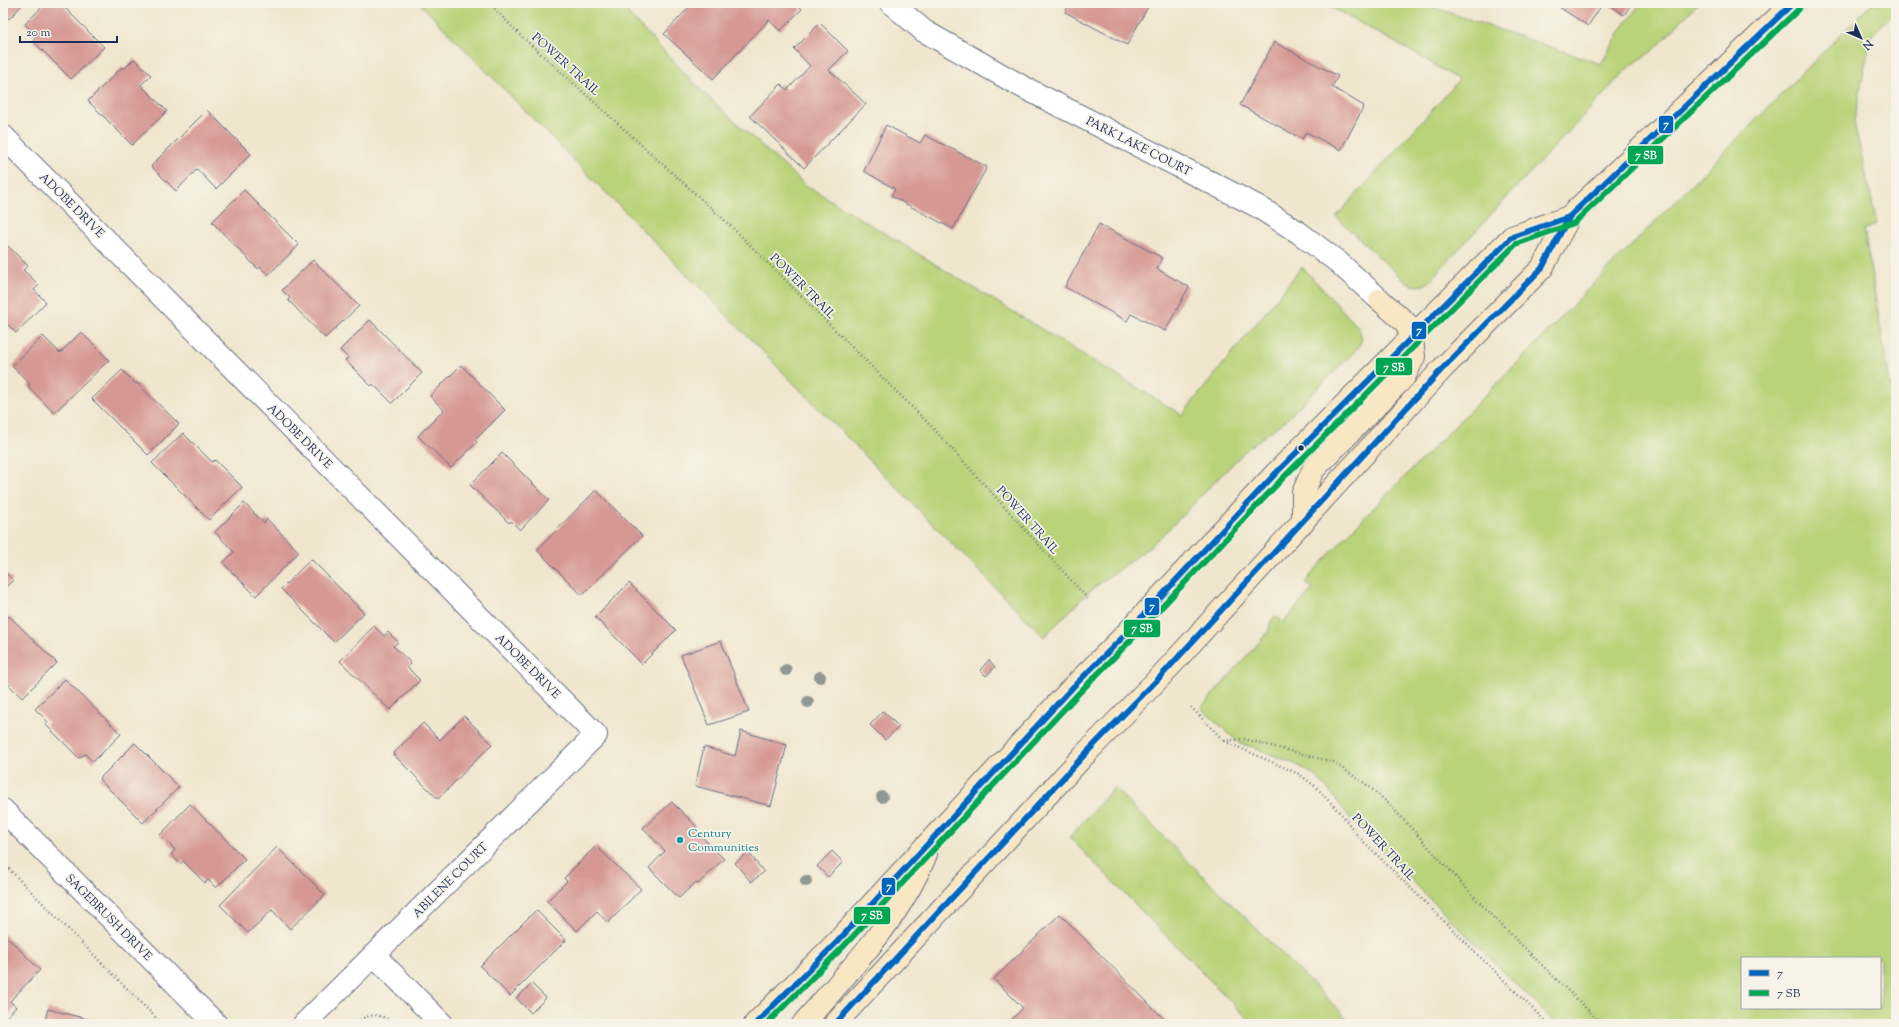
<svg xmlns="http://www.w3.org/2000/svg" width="1899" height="1027" viewBox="0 0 1899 1027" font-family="'Sorts Mill Goudy',serif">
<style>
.green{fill:#b9d378;stroke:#6a816b;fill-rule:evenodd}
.building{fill:#d69893}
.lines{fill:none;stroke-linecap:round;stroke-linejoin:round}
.street-casing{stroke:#666f85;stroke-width:24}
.secondary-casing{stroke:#666f85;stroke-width:24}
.path{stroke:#666f85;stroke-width:2.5;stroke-dasharray:1 3;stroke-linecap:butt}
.street{stroke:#fff;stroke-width:22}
.secondary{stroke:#f9e7c3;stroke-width:22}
.bus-1-casing{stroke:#f7f3e8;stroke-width:9}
.bus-2-casing{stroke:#f7f3e8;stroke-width:9}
.bus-1{stroke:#0065bd;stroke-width:6}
.bus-2{stroke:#00a651;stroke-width:6}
.tree{fill:#909893}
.bus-dot{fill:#1b2f5e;stroke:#f7f3e8;stroke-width:1.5}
.culture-dot{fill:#0f9aa8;stroke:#f7f3e8;stroke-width:1.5}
.labels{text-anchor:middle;stroke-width:3.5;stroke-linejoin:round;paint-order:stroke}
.street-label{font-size:12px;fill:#1b2f5e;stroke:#f7f3e8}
.culture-label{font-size:12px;fill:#0d838f;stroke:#f7f3e8;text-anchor:start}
.line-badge{stroke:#f7f3e8;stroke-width:1.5}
.badge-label{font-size:11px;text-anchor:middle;font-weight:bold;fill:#fff}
</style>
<rect width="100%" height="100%" fill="#f7f3e8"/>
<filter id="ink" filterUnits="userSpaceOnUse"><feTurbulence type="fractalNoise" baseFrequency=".025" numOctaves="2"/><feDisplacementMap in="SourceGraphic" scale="8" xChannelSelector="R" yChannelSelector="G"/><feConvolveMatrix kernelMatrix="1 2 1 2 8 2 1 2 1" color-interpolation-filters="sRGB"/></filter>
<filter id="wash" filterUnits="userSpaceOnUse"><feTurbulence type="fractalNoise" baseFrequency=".012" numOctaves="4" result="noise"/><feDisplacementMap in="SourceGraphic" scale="16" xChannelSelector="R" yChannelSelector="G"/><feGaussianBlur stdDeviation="0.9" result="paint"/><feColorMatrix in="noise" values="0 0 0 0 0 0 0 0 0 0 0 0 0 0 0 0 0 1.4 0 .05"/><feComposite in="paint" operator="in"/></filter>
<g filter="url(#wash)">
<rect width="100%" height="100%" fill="#f0e6cd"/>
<g class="green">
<polygon points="419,3 624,3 630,16 707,96 804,184 1182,415 1302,267 1359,328 1362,339 1358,348 1285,421 1249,447 1172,526 1148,548 1091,590 1044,637"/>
<path d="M1323,3H1421L1601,64L1622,28L1641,3H1698L1654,50L1629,67L1442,267C1432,281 1425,291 1407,283L1336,217L1459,80L1416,54Z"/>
<path d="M1872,3H1896V11L1871,36L1854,122L1877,224L1864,230L1896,419V1024H1556L1354,823L1331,793L1316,776L1297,765L1253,747L1240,744L1201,708L1268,632L1271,621L1275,616L1284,622L1313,588L1305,583L1312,573L1350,532L1525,355L1596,281ZM1742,958H1880V1008H1742Z"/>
<polygon points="1114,788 1353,1024 1253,1024 1069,837"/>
</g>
<g id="blocks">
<g class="building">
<polygon points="3,3 24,3 9,19 3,13"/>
<polygon points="46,3 71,3 65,8 104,47 71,79 33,41 37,36 25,24"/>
<polygon points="693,3 796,3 802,9 780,31 769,20 713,79 664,34"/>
<polygon points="1066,3 1150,3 1127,45 1065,12 1069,5"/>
<polygon points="1553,3 1603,3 1588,26"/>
<polygon points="1606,3 1632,3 1624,15"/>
<polygon points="820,23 848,51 829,70 866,104 804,168 750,116 781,84 787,90 810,66 794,49"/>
<polygon points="1274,42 1338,76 1332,87 1364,106 1341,150 1306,132 1302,139 1240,105"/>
<polygon points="134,59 151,75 141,85 167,111 132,145 88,101 122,67 124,69"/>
<polygon points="207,110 251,154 216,189 197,169 176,191 151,166"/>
<polygon points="886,125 920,143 925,135 987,167 953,229 891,196 895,189 864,171"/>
<polygon points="244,190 299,245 268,275 260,267 258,269 212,222"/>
<polygon points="1099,224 1163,258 1157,269 1189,287 1165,331 1131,314 1127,321 1065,287"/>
<polygon points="8,246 28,266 23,270 39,285 34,290 46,302 16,333 3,320 3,251"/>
<polygon points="313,260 359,306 325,338 288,300 290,298 282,290"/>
<polygon points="370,320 422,373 392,403 373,384 371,386 345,360 348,358 340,350"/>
<polygon points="81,332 109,360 54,413 28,386 30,384 12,366 43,336 60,353"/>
<polygon points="461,365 505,410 475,440 477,442 451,468 418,436 444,410 430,396"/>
<polygon points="122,370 136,384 137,383 179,424 148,455 92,399"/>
<polygon points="183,433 212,462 215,460 242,487 209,520 152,463"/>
<polygon points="502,453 549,500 520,530 511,521 509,523 470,485"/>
<polygon points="596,490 642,536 582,595 537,550"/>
<polygon points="244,503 264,523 267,519 299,552 256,596 223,563 234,552 215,532"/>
<polygon points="311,559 364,613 334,642 281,589"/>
<polygon points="3,570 13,580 3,590"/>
<polygon points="629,583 676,630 642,664 595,617"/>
<polygon points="9,616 57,663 22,698 3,679 3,622"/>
<polygon points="374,626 384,636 388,632 398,642 393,646 411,663 407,667 420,680 390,710 340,661"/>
<polygon points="721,641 749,712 709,725 681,655"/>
<polygon points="989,660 995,667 986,676 980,670"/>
<polygon points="65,679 121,734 93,762 85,754 79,758 46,725 48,722 35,709"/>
<polygon points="883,711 899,727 885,740 870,725"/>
<polygon points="464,716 492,744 438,799 393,754 423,723 440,740"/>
<polygon points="741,731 787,745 771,806 695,786 704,747 735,756"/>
<polygon points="135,743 179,787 143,823 99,779"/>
<polygon points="672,802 696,826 694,829 724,859 698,884 696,882 679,898 649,868 665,851 643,828"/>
<polygon points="190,804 245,859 216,888 208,880 205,883 183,861 180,864 171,854 175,850 160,835"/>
<polygon points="596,846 641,889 608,923 597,911 577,931 547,901 567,881 564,878"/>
<polygon points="277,847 325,895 290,929 272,910 248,933 220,905"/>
<polygon points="832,851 843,862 828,877 817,866"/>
<polygon points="748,852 764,872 751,882 735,863"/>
<polygon points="536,910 566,940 510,996 480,966"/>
<polygon points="1060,914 1169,1024 1007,1024 1023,1008 994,979"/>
<polygon points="3,933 40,970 10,1001 16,1007 3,1021"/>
<polygon points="532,984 546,998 531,1013 516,998"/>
<polygon points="48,1009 103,1023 103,1024 44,1024"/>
</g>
</g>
</g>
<g filter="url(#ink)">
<use href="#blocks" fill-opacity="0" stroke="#666f85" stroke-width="1"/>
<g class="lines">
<defs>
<g id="street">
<polyline points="891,3 924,31 1021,86 1257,206 1298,232 1338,262 1380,300"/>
<polyline points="3,136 596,735 304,1024"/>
<polyline points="3,810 216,1024"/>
<polyline points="374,955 442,1024"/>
</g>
<g id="secondary">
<polyline points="1303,523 1303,493 1313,470 1404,377 1414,357 1412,338 1406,323 1380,300"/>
<polyline points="755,1024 837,942 1073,687 1124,636 1276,473 1512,237 1569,217"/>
<path d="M803,1024C848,972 900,919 926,854"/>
<polyline points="835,1024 1088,751 1161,676 1443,368 1542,268 1569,217 1793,3"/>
</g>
</defs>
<use href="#street" class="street-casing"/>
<use href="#secondary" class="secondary-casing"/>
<g class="path">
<polyline points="489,3 519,34 732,227 932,427 1088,599"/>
<polyline points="1191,707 1224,741 1299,774 1316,787 1342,815 1357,835 1548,1024"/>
<polyline points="1224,741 1244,739 1333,762 1367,785 1388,803 1491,915 1602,1024"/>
<polyline points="3,863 162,1024"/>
<path d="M353,1024C368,1014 380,1011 393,1024"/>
</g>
<use href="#street" class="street"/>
<use href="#secondary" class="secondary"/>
<defs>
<g id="bus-1">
<polyline points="755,1024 837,942 1073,687 1124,636 1276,473 1512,237 1569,217"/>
<polyline points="835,1024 1088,751 1161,676 1443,368 1542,268 1569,217 1793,3"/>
</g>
<polyline id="bus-2" points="766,1024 843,947 1079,693 1130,641 1282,479 1516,244 1574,223 1799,9"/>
</defs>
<use href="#bus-1" class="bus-1-casing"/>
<use href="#bus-2" class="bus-2-casing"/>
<use href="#bus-1" class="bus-1"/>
<use href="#bus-2" class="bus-2"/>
</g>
<g class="tree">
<circle cx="786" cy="670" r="6"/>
<circle cx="820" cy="677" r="6"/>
<circle cx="808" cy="702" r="6"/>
<circle cx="882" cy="797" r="6"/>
<circle cx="806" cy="881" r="6"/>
</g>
</g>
<circle class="bus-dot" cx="1301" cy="448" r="3.5"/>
<circle class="culture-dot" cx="680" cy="840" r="4"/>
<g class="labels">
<g class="street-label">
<text transform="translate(566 64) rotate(42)" y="4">POWER TRAIL</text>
<text transform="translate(1139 146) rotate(27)" y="4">PARK LAKE COURT</text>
<text transform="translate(72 205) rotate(45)" y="4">ADOBE DRIVE</text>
<text transform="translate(803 286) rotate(45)" y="4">POWER TRAIL</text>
<text transform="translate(300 436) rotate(45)" y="4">ADOBE DRIVE</text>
<text transform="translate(1028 520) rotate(48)" y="4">POWER TRAIL</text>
<text transform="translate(528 666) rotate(45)" y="4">ADOBE DRIVE</text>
<text transform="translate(1384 847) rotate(47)" y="4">POWER TRAIL</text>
<text transform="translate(450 880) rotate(-45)" y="4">ABILENE COURT</text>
<text transform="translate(109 917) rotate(45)" y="4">SAGEBRUSH DRIVE</text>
</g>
<g class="culture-label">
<text x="688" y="837">Century<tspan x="688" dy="14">Communities</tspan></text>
</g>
</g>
<g class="line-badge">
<rect x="1658" y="115" width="16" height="19" rx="4" fill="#0065bd"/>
<rect x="1627" y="145" width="37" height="20" rx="4" fill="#00a651"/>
<rect x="1411" y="321" width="16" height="19" rx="4" fill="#0065bd"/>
<rect x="1375" y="357" width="38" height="19" rx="4" fill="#00a651"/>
<rect x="1144" y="597" width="16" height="19" rx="4" fill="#0065bd"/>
<rect x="1123" y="619" width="38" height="19" rx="4" fill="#00a651"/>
<rect x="881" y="877" width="15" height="19" rx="4" fill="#0065bd"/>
<rect x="853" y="906" width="38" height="19" rx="4" fill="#00a651"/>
</g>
<g class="badge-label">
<text x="1666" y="128">7</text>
<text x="1646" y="159">7 SB</text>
<text x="1419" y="334">7</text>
<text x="1394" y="371">7 SB</text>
<text x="1152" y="610">7</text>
<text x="1142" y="632">7 SB</text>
<text x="889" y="890">7</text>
<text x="872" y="919">7 SB</text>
</g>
<rect width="1899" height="1027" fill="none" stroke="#f7f3e8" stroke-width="16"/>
<rect x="1741" y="957" width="140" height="52" fill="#f7f3e8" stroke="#9fa5b1"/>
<rect x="1749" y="970" width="20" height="6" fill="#0065bd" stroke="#9fa5b1"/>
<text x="1777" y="977" font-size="12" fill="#1b2f5e">7</text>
<rect x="1749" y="990" width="20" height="6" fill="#00a651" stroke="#9fa5b1"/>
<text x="1777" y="997" font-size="12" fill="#1b2f5e">7 SB</text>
<g transform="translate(1861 38) rotate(135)" stroke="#f7f3e8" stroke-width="3" paint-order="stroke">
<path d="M0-3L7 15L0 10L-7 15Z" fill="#1b2f5e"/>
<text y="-6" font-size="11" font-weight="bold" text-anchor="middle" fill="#1b2f5e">N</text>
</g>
<path d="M20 36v6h97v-6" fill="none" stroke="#1b2f5e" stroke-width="2"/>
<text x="26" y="36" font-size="12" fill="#1b2f5e" stroke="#f7f3e8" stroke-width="3" paint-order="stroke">20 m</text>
</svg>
